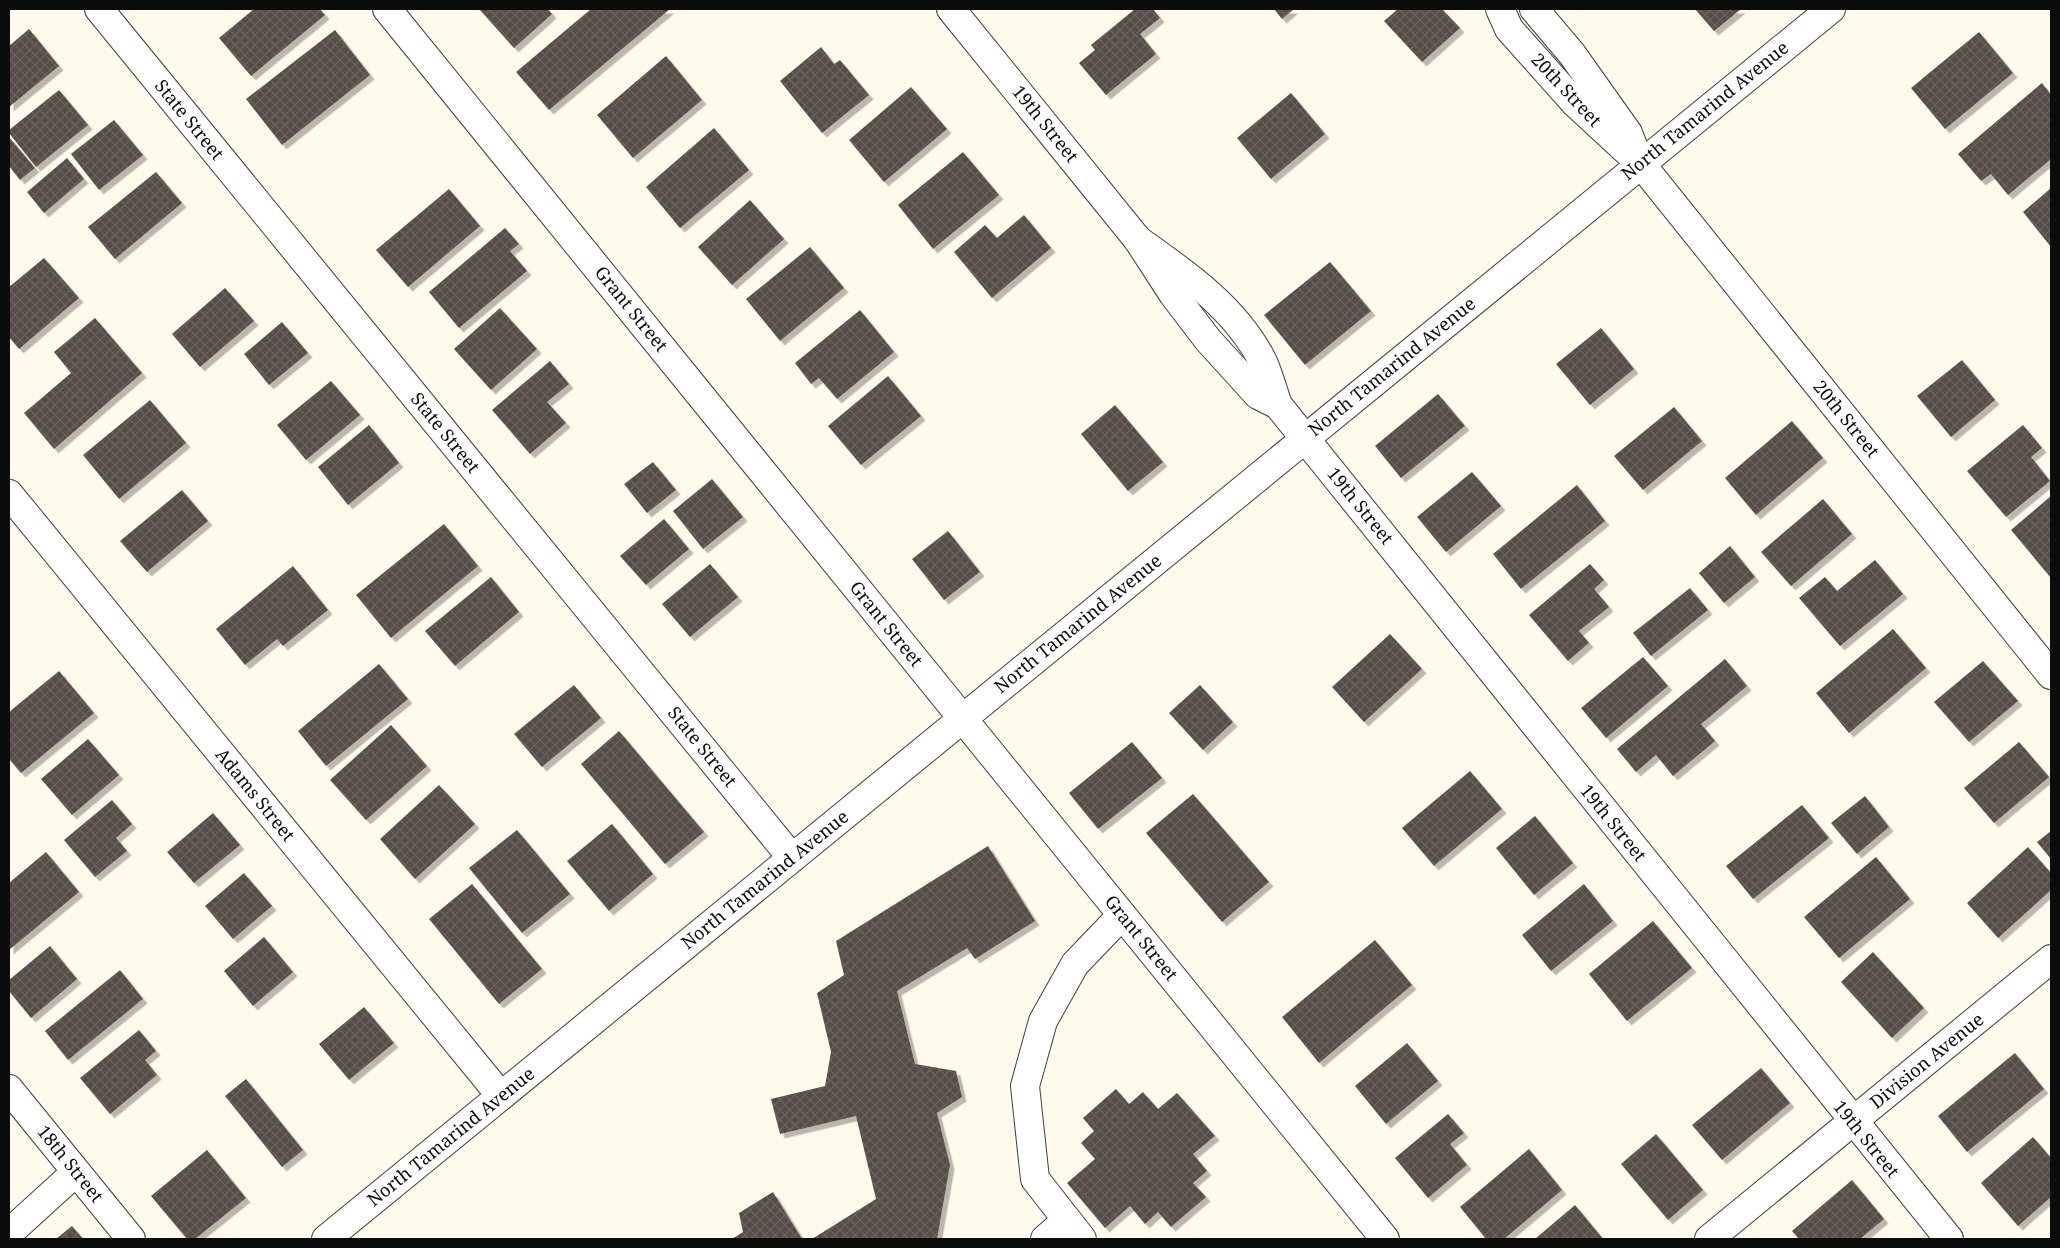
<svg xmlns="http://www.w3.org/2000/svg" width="2060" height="1248" viewBox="0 0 2060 1248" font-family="'Noto Serif',serif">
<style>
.building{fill:url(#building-cross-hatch);filter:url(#shadow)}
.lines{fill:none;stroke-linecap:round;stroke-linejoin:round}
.minor-casing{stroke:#3f3f3f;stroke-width:30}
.minor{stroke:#fff;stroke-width:28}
.labels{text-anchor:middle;stroke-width:5;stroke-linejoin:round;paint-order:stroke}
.street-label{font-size:18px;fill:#0c0c0c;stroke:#fff}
</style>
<defs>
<pattern id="building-cross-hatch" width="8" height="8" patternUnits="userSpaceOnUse" patternTransform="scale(1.25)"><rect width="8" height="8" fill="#564d48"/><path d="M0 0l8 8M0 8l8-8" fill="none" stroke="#69625e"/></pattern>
<filter id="shadow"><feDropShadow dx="4.5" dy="4.5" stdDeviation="0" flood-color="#0004"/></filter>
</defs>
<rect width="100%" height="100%" fill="#fffaec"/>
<g class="building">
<polygon points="254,9 320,9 325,15 251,76 219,38"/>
<polygon points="479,9 548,9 552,14 514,48"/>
<polygon points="591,9 670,9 549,110 516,72"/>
<polygon points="1135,9 1153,9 1160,18 1140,34 1156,54 1106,95 1079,63 1095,50 1091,45"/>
<polygon points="1274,9 1294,9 1282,19"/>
<polygon points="1398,9 1442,9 1460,28 1422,62 1384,21"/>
<polygon points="1695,9 1741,9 1714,31"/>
<polygon points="29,29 59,66 9,107 9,46"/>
<polygon points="335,30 370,75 282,145 246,99"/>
<polygon points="1979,32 2013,73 1945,129 1911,88"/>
<polygon points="821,47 834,64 840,60 869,95 822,133 780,81"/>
<polygon points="666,56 702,100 633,158 597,115"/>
<polygon points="2042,83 2051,95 2051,159 2008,195 1991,174 1981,181 1958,154"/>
<polygon points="911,87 947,129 884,182 849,140"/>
<polygon points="59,90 88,125 36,167 9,133 9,130"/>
<polygon points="1291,93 1325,134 1271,179 1237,138"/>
<polygon points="114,120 143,155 99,190 71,154"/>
<polygon points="714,128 749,170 680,228 646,187"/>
<polygon points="9,137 35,168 20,180 9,166"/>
<polygon points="963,152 999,195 933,249 898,205"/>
<polygon points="67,158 84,179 44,213 27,192"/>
<polygon points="156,172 182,203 115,259 88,227"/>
<polygon points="2051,188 2051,247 2023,212"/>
<polygon points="449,189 480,226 408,287 376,250"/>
<polygon points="750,200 784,239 732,285 698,247"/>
<polygon points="1024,215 1051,248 992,298 954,252 985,225 997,238"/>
<polygon points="505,228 519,244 510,251 527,271 459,328 429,292"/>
<polygon points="810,247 844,288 780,341 746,299"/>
<polygon points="44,258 79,298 19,349 9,337 9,287"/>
<polygon points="1330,262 1371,311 1305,365 1264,315"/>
<polygon points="225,288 254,321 200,367 172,334"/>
<polygon points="500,308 537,349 491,390 454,349"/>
<polygon points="860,310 894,352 837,399 819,378 811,384 795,363"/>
<polygon points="95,318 142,373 54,449 24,413 71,373 54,352"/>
<polygon points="282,322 308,353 269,385 244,354"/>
<polygon points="1601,328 1634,369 1590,405 1556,364"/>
<polygon points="1962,360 1995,400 1951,437 1917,396"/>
<polygon points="550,361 569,384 547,402 566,423 530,454 492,410"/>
<polygon points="888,376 921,416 861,465 828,426"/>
<polygon points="331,381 360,415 306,460 277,425"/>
<polygon points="1438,394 1465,426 1401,478 1375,446"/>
<polygon points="150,400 186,443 119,499 83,455"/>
<polygon points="1115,405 1163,462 1128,491 1081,434"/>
<polygon points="1674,407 1702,441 1643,490 1614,456"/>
<polygon points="1792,421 1823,458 1756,515 1725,478"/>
<polygon points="369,425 399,463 348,505 318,467"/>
<polygon points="2023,425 2042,448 2031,457 2050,481 2006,517 1967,471"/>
<polygon points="653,462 676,490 647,513 624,484"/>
<polygon points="1472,472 1501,506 1446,552 1417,517"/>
<polygon points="712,479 743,517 703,549 673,511"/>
<polygon points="1577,485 1605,521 1521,589 1493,554"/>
<polygon points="182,490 208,521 147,572 120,541"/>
<polygon points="2051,496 2051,578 2011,530"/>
<polygon points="1823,499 1852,534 1791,586 1761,552"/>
<polygon points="664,519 689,549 646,585 620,556"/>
<polygon points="444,524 478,566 391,638 356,595"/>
<polygon points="948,531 980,572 944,600 912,559"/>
<polygon points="1730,546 1755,577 1724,603 1699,573"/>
<polygon points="1875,560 1903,594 1840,646 1799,598 1825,577 1837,591"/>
<polygon points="710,564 738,597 690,637 662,604"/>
<polygon points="1590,564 1604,580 1594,589 1609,607 1579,631 1589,643 1568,661 1529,615"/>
<polygon points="293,566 328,610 283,646 277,639 245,665 216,629"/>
<polygon points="491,577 519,612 455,666 425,631"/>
<polygon points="1690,588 1708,610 1651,656 1633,633"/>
<polygon points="1893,629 1926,668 1849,733 1816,693"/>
<polygon points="1390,634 1422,669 1364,722 1332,687"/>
<polygon points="1643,657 1668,686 1606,738 1581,708"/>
<polygon points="1725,659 1747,686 1701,724 1715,741 1673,776 1656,755 1636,772 1617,749"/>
<polygon points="1983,661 2018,701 1969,742 1934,702"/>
<polygon points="379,664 408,699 326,766 298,731"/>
<polygon points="59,671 94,713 21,773 9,759 9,712"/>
<polygon points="574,685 601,718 542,767 514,734"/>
<polygon points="1200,685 1233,722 1203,750 1169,713"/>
<polygon points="391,725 427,766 366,820 330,780"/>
<polygon points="619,731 704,832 665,864 581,764"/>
<polygon points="88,739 119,775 72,815 41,779"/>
<polygon points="1132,742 1162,778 1098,829 1069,793"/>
<polygon points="2019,742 2049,777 1994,823 1964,788"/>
<polygon points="1470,771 1502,809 1434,866 1402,828"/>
<polygon points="439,785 475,824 415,879 380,839"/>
<polygon points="1193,794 1269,882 1222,922 1146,833"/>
<polygon points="1865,796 1889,827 1857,854 1831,823"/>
<polygon points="112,800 132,824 116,838 127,851 95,877 64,840"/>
<polygon points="1802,805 1829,838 1753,899 1726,866"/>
<polygon points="213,813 240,845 194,883 167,852"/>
<polygon points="1535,816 1573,863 1534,895 1496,848"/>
<polygon points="612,824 653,874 609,911 567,861"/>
<polygon points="517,830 570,894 522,933 469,868"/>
<polygon points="2051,831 2051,859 2037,842"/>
<polygon points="988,846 1035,921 975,959 967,948 897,991 915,1064 956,1071 962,1097 937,1113 950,1165 937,1239 812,1239 876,1199 856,1116 780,1134 771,1099 825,1086 831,1052 817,993 844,975 836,941"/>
<polygon points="2028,847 2051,873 2051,890 1998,938 1967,903"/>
<polygon points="46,852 79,892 9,950 9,883"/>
<polygon points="1876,857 1910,899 1839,958 1804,917"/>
<polygon points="244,873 272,906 233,939 205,906"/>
<polygon points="472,884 542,969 499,1004 429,919"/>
<polygon points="1584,884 1613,921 1551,971 1522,935"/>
<polygon points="1653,921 1692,968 1627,1021 1589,974"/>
<polygon points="264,937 293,972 253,1006 224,971"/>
<polygon points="1375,940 1412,985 1319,1063 1282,1017"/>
<polygon points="50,946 77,979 31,1018 9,991 9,980"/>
<polygon points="1873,952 1924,1008 1892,1038 1841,982"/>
<polygon points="120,970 143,999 68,1060 45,1031"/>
<polygon points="364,1007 394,1043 349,1080 319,1044"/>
<polygon points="139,1030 156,1051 145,1060 157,1075 110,1114 80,1078"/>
<polygon points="1407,1043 1438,1081 1386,1124 1355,1086"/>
<polygon points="2015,1053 2044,1089 1967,1152 1938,1116"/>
<polygon points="1761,1068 1790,1103 1722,1160 1692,1125"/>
<polygon points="246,1079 303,1150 282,1167 225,1096"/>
<polygon points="1116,1089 1129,1104 1143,1092 1158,1109 1177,1093 1215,1136 1193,1154 1207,1171 1193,1183 1206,1197 1171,1227 1158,1212 1145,1224 1130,1206 1105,1228 1067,1183 1095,1159 1081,1143 1094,1131 1083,1118"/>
<polygon points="1448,1114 1464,1133 1450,1144 1467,1165 1428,1198 1395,1158"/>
<polygon points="1656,1134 1703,1190 1668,1220 1621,1164"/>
<polygon points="2033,1137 2051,1158 2051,1197 2018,1226 1981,1183"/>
<polygon points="1529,1149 1562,1190 1504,1239 1486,1239 1460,1207"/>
<polygon points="207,1150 246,1198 195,1239 187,1239 151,1196"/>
<polygon points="1852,1180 1884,1219 1860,1239 1799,1239 1792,1231"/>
<polygon points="773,1192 802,1239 732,1239 743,1232 739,1213"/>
<polygon points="1575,1205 1603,1239 1535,1239"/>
<polygon points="72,1226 83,1239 56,1239"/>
</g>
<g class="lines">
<defs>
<g id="minor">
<polyline points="99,9 792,858"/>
<polyline points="387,9 1385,1239"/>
<polyline points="951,9 1138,240 1173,294 1208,340 1258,395 1278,405"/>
<polyline points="1500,9 1509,29 1575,103 1641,164 2051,675"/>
<polyline points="1534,9 1572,54 1628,133 1633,146"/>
<path d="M1138,240C1185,273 1237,309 1263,362C1269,375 1273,391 1278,405L1949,1239"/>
<polyline points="9,494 501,1096"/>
<polyline points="9,1089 131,1239"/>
<polyline points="9,1233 76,1172"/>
<polyline points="326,1239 1831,9"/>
<polyline points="1045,1239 1067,1220"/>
<polyline points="1082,1239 1035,1179 1025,1086 1043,1021 1075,964 1122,915"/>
<polyline points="1709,1239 2051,959"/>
</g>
</defs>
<use href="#minor" class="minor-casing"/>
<use href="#minor" class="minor"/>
</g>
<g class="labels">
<g class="street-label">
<text transform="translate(1566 90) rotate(47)" y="6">20th Street</text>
<text transform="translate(1705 111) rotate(-39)" y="6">North Tamarind Avenue</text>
<text transform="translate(189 120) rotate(51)" y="6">State Street</text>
<text transform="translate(1045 124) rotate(51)" y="6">19th Street</text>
<text transform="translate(631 309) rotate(51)" y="6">Grant Street</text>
<text transform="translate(1392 367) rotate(-39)" y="6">North Tamarind Avenue</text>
<text transform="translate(1846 419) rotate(51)" y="6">20th Street</text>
<text transform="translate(445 433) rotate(51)" y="6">State Street</text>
<text transform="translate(1360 506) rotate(51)" y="6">19th Street</text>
<text transform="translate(886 624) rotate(51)" y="6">Grant Street</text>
<text transform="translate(1078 624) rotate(-39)" y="6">North Tamarind Avenue</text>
<text transform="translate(702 747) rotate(51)" y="6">State Street</text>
<text transform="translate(255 795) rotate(51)" y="6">Adams Street</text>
<text transform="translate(1613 823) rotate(51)" y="6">19th Street</text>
<text transform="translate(765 880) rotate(-39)" y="6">North Tamarind Avenue</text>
<text transform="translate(1141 938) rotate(51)" y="6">Grant Street</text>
<text transform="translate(1927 1061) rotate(-39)" y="6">Division Avenue</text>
<text transform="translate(451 1137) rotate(-39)" y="6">North Tamarind Avenue</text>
<text transform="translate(1866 1139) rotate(51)" y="6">19th Street</text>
<text transform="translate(70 1164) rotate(51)" y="6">18th Street</text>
</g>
</g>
<rect width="2060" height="1248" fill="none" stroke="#0c0c0c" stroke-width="20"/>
</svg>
